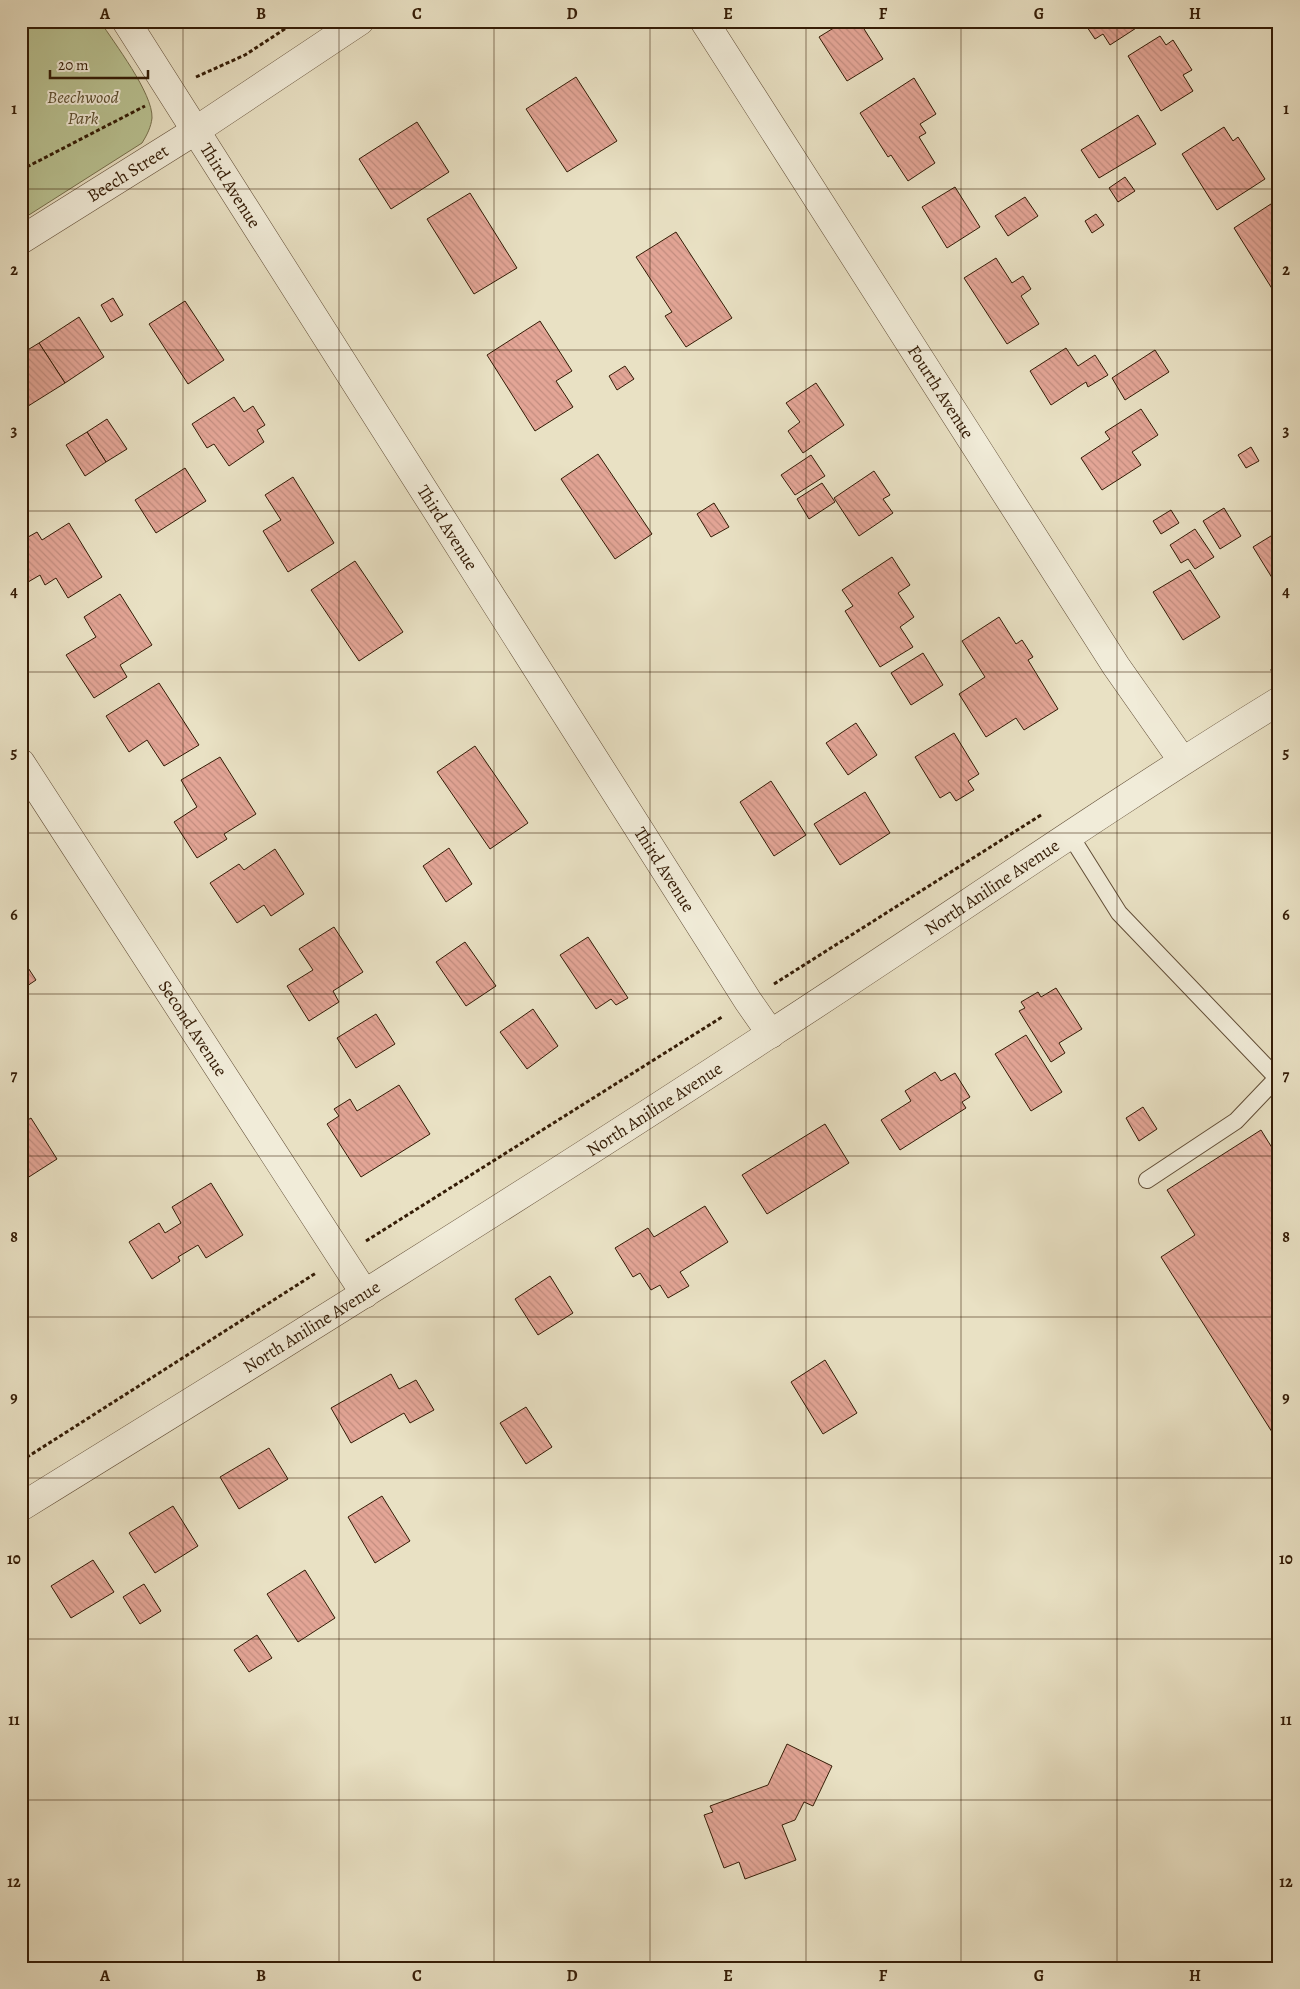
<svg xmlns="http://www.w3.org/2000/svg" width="1300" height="1989" viewBox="0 0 1300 1989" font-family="Alegreya,serif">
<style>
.park{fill:#b9c292;stroke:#766f4c}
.building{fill:url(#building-back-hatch);stroke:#341c06}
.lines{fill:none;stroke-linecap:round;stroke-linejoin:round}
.lane-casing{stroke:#614d36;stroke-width:18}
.street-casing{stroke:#614d36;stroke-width:29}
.path{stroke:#341c06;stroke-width:3;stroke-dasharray:4 2.5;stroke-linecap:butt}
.lane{stroke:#f1ecd9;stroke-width:16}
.street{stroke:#f1ecd9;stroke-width:28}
.grid{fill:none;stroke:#341c06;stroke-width:1;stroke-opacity:0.55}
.labels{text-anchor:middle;stroke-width:4;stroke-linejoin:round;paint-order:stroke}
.park-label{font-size:18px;font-style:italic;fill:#5c4e30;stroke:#f1ecd9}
.street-label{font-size:18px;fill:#341c06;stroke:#f1ecd9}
.neatline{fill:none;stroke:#341c06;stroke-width:2}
.grid-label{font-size:16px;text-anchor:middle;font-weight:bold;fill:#341c06}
</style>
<defs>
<pattern id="building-back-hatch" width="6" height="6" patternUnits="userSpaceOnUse" patternTransform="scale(1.25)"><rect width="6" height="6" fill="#e3a596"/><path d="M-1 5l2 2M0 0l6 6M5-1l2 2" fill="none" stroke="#c38d80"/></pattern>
</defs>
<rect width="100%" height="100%" fill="#e9e1c4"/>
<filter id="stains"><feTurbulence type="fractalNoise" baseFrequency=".004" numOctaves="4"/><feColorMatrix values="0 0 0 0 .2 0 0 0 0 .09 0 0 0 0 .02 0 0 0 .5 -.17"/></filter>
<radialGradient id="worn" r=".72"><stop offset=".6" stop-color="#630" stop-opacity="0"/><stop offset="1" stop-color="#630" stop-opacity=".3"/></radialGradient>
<path class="park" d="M21,21H100C114,43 153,93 152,118C151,127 147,135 142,143L21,220Z"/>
<g class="building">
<polygon points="845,21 859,21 883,59 847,81 819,37"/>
<polygon points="1083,21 1147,21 1110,45 1103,34 1095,39"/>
<polygon points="1160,36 1166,45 1173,40 1192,70 1183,75 1193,91 1161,111 1128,56"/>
<polygon points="576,77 617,141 567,172 526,109"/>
<polygon points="914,78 936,114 920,124 926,133 919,137 935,163 908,181 891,155 888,157 860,113"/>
<polygon points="1138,115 1156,144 1099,178 1081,150"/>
<polygon points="417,122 449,172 391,209 359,159"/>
<polygon points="1224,127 1233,141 1238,137 1265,179 1217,210 1182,154"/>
<polygon points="1125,177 1135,191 1118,202 1109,188"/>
<polygon points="955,187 980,227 947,248 922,207"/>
<polygon points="470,193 517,268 474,294 427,219"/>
<polygon points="1025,197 1038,216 1008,236 995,216"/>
<polygon points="1274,202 1279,209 1279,293 1276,295 1234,228"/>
<polygon points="1096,214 1104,225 1092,233 1085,221"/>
<polygon points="676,232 732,318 686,347 665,316 672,312 636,257"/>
<polygon points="996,258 1012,283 1023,276 1031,289 1021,296 1039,324 1007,344 964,278"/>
<polygon points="113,298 123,315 111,322 101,305"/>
<polygon points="185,301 224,360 188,384 149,324"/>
<polygon points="79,317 104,357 65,383 39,343"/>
<polygon points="540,321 572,371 556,381 573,407 535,431 487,355"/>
<polygon points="39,343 65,383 25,408 21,401 21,354"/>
<polygon points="1066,348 1078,366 1095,355 1108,375 1088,387 1086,382 1051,405 1030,371"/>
<polygon points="1155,350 1169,372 1125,400 1112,378"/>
<polygon points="625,366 634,379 617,390 609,376"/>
<polygon points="816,383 844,425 803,453 788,431 800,422 786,403"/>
<polygon points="234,397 244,412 253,406 265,425 257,430 264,442 229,466 214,444 207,448 192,424"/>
<polygon points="1141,409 1158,435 1132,452 1141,465 1102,490 1081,458 1110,439 1105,432"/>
<polygon points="107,419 127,449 106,462 87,432"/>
<polygon points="87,432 106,462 85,476 66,445"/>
<polygon points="1251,447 1259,461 1246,468 1238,455"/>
<polygon points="598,454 652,534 615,559 561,479"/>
<polygon points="811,455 825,476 795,495 781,475"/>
<polygon points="185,468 206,501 156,533 135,500"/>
<polygon points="874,471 890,495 883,499 893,513 859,536 834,498"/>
<polygon points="293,477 334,543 288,572 263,531 281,520 265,495"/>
<polygon points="822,483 835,502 809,519 797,499"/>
<polygon points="714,503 729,527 711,537 697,514"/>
<polygon points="1224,508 1241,536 1220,549 1203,521"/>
<polygon points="1171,510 1179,523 1161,534 1153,521"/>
<polygon points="69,523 102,577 68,598 56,578 45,585 40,575 23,585 21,582 21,541 37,532 42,540"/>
<polygon points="1195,529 1214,557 1195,569 1188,559 1181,563 1170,545"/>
<polygon points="1279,531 1279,578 1274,581 1253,547"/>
<polygon points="892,557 910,585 898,593 914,617 900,627 913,647 880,667 845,611 853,606 842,590"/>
<polygon points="355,561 403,632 359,661 311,590"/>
<polygon points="1190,570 1220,617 1183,640 1153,592"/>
<polygon points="120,594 152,645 120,665 127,677 94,698 66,655 96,637 84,617"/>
<polygon points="999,617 1016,644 1022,640 1033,657 1028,660 1058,709 1024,730 1016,718 986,737 959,694 985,677 962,641"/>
<polygon points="923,653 943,685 911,705 891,673"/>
<polygon points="159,683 199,745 164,766 147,740 129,752 106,716"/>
<polygon points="856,723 877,755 848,775 826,743"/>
<polygon points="954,733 979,774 968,781 974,790 956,801 950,792 940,798 915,757"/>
<polygon points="475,746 528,823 490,849 437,772"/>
<polygon points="220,757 256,814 224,834 227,839 197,858 174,822 197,807 181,780"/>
<polygon points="771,781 806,835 774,856 740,802"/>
<polygon points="865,792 890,833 840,865 814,824"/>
<polygon points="449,848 472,884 446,902 423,866"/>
<polygon points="275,849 304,894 271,916 264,905 237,923 210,883 239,864 244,870"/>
<polygon points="334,927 363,972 333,991 339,1002 309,1021 287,986 313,970 299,949"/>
<polygon points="588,937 628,998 616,1005 611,999 596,1009 560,955"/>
<polygon points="465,942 496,986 466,1006 436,962"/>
<polygon points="21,957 36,980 21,990"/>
<polygon points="1056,988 1082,1029 1059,1043 1065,1053 1051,1062 1019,1011 1025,1008 1021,1002 1038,992 1041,997"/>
<polygon points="533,1009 558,1046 527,1069 500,1032"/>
<polygon points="376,1014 395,1044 356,1068 337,1038"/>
<polygon points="1026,1035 1062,1092 1031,1111 995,1054"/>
<polygon points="935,1072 941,1081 955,1073 970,1097 962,1102 966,1108 900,1150 881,1120 911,1101 905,1091"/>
<polygon points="399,1085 430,1134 361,1177 327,1124 339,1116 334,1109 350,1099 357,1111"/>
<polygon points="1143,1107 1157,1129 1139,1141 1126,1118"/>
<polygon points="31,1118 57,1159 21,1182 21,1124"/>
<polygon points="825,1124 849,1163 767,1214 742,1175"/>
<polygon points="1261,1130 1279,1159 1279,1443 1161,1257 1195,1235 1167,1190"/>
<polygon points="211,1183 243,1235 206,1258 198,1245 178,1257 180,1261 152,1279 129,1242 159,1223 165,1233 181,1223 172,1207"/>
<polygon points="705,1206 728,1242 680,1272 689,1286 668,1298 660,1285 651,1290 640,1273 633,1277 615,1248 648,1228 654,1237"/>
<polygon points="550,1276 573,1313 538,1335 515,1299"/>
<polygon points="825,1360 857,1413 823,1434 791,1382"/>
<polygon points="391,1374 399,1389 416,1380 434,1410 410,1423 404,1413 351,1443 331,1408"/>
<polygon points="526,1407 552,1447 526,1464 500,1423"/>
<polygon points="269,1448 288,1479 239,1509 220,1477"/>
<polygon points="382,1496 410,1541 375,1563 348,1517"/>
<polygon points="173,1506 198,1546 155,1573 129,1533"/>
<polygon points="93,1560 114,1592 71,1618 51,1586"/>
<polygon points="305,1570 335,1618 298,1642 267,1594"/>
<polygon points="144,1584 161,1611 140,1624 123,1597"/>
<polygon points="257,1635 272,1658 249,1672 234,1650"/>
<polygon points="787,1744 832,1766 813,1806 804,1802 795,1820 782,1825 796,1860 745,1879 739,1862 724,1868 704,1815 713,1812 710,1806 768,1785"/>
</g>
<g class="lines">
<defs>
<g id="lane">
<polyline points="1070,835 1119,913 1279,1080"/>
<polyline points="1147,1180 1236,1121 1277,1078"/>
</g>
<g id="street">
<path id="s1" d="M126,21L748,1001L771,1034"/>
<path id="s2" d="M704,21L1116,666L1182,760"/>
<path id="s3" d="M21,240L195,131L360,21"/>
<path id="s4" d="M21,763L365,1294"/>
<path id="s5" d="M21,1507C272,1352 523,1196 770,1034C940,924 1106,807 1279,701"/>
</g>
</defs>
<use href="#lane" class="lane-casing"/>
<use href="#street" class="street-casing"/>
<g class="path">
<polyline points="196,77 245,55 297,21"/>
<polyline points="21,170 145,106"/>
<polyline points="1271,671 1279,666"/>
<polyline points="774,984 1041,815"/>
<polyline points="366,1241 722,1017"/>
<polyline points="21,1461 316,1273"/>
</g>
<use href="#lane" class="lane"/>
<use href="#street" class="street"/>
</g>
<path class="grid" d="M183,21V1968M339,21V1968M494,21V1968M650,21V1968M806,21V1968M961,21V1968M1117,21V1968M21,189H1279M21,350H1279M21,511H1279M21,672H1279M21,833H1279M21,994H1279M21,1156H1279M21,1317H1279M21,1478H1279M21,1639H1279M21,1800H1279"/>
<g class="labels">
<g class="park-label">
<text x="83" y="103">Beechwood<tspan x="83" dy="21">Park</tspan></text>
</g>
<g class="street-label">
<text dy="6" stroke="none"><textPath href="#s3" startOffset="126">Beech Street</textPath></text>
<text dy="6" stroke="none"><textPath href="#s1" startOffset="195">Third Avenue</textPath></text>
<text dy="6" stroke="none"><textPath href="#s2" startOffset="440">Fourth Avenue</textPath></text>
<text dy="6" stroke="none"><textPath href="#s1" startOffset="600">Third Avenue</textPath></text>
<text dy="6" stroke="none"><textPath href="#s1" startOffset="1005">Third Avenue</textPath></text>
<text dy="6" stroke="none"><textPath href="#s5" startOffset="1152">North Aniline Avenue</textPath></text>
<text dy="6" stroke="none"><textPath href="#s4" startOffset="316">Second Avenue</textPath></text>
<text dy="6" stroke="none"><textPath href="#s5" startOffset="748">North Aniline Avenue</textPath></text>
<text dy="6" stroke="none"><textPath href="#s5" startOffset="342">North Aniline Avenue</textPath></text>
</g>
</g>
<rect width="1300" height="1989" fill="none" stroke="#e9e1c4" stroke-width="55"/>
<path d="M50 70v8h98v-8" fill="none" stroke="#341c06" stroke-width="2.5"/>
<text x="58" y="70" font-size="15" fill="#341c06" stroke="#f1ecd9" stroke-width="4" paint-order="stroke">20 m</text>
<rect x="28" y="28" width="1244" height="1934" class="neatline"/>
<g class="grid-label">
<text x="105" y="19">A</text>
<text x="261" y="19">B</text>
<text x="417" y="19">C</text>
<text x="572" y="19">D</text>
<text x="728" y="19">E</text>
<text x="883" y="19">F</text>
<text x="1039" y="19">G</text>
<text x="1195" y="19">H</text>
<text x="14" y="114">1</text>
<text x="1286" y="114">1</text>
<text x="14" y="275">2</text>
<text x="1286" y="275">2</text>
<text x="14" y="436">3</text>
<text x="1286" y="436">3</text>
<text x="14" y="597">4</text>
<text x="1286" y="597">4</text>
<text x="14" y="758">5</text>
<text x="1286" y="758">5</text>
<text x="14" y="920">6</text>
<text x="1286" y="920">6</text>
<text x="14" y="1081">7</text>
<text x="1286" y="1081">7</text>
<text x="14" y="1242">8</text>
<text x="1286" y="1242">8</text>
<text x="14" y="1403">9</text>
<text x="1286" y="1403">9</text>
<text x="14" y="1564">10</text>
<text x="1286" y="1564">10</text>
<text x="14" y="1725">11</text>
<text x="1286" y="1725">11</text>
<text x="14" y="1887">12</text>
<text x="1286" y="1887">12</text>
<text x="105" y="1981">A</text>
<text x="261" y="1981">B</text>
<text x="417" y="1981">C</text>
<text x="572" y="1981">D</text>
<text x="728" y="1981">E</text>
<text x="883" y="1981">F</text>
<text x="1039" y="1981">G</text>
<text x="1195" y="1981">H</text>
</g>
<rect width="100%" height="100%" filter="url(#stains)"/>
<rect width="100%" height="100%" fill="url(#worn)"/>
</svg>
